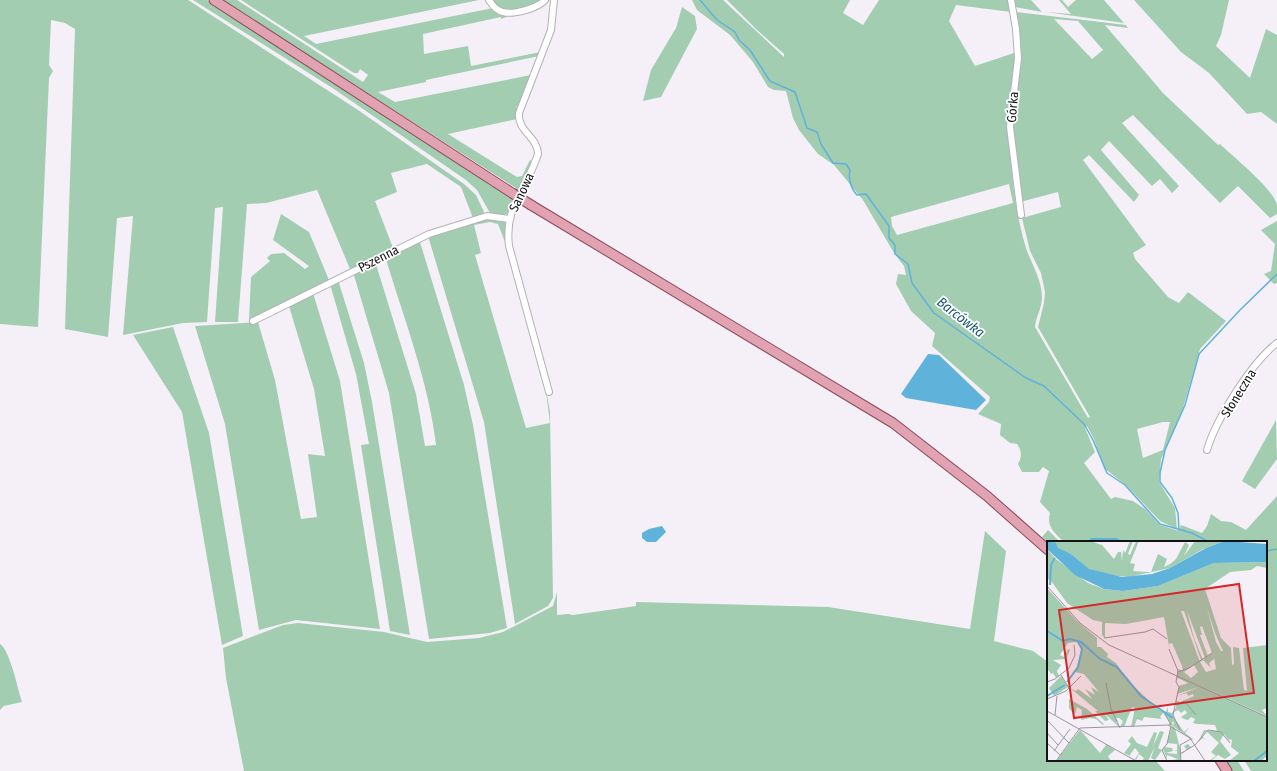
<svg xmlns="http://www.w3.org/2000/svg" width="1277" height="771" viewBox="0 0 1277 771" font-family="'Fira Sans Condensed',sans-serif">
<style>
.green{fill:#a2cdb1;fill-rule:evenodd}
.water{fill:#5fb2da}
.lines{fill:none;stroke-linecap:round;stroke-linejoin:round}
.stream{stroke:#5fb2da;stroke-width:1.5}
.minor-casing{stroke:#b5b0b8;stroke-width:8}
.primary-casing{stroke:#8c4759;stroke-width:11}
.minor{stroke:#fff;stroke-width:6}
.primary{stroke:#e1a2b2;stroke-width:9}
.primary-bridge-casing{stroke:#8c4759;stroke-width:11;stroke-linecap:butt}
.primary-bridge{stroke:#e1a2b2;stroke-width:9}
.labels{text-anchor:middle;stroke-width:3.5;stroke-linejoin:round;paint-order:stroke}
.street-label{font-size:13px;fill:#141215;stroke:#fff}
.water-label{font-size:14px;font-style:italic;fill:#135571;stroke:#fff}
.inset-river{fill:none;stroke:#5fb2da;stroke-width:2}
.inset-road{fill:none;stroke:#9b979d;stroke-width:1}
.view{fill:#d62828;fill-opacity:0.15;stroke:#d62828;stroke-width:2}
.inset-edge{fill:none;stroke:#141215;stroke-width:2}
</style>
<rect width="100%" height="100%" fill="#f5f0f8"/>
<g class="green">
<polygon points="0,0 188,0 358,110 464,184 476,195 484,212 482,215 473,219 415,238 441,227 473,218 461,187 427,164 391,173 397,192 375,201 393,248 259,317 249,321 251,277 270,261 267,258 271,254 284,253 305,269 309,266 273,240 281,214 309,232 329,280 350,269 317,190 266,203 247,204 238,322 215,322 223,207 215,208 207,322 183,323 123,335 133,216 117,218 108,337 65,329 75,29 65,23 51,20 49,65 53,71 49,78 38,327 0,324"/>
<polygon points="193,0 207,0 511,198 516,188 222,0 237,0 363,82 368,75 360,69 358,73 354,73 241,0 479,0 304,36 316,44 493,8 514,14 501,19 501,17 423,34 424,54 468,46 471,66 541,52 539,56 426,80 426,82 378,92 395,102 531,75 520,104 516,107 518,108 517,119 448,134 517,177 522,176 530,160 533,163 508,213 504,215 490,213 477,190 466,180 334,89"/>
<path d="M490,0H543C536,5 511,14 503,11C498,9 494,3 490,0Z"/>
<path d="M692,0H723L784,57V54L757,30L727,0H850L843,13L863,25L879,0H1010L1009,6L1013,17L1016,46H1014L1011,12L956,5L949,21L975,66L1017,52L1015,72L1017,73L1020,51L1015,12L1126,25L1128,28L1105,25L1163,93L1218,145L1220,144C1233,157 1273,188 1277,205C1277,207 1277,211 1277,214L1270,218L1238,186L1220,203L1133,115L1122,123L1179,186L1172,193L1160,179L1152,186L1109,141L1101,150L1139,195L1134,202L1089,155L1083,160L1146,245L1133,253L1135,259L1168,297L1179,303L1188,292L1226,321L1200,349L1181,415L1161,459L1159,482L1175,508L1177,529L1160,521L1127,486L1104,468L1094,439L1087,426L1085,428L1095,452L1084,463L1111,499L1115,497L1133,501L1145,509L1160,525L1179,531L1181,525L1202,533L1207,526L1211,514L1221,521L1231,522L1246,530L1277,496V771H1251L1244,760H1266V542H1064C1055,533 1046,527 1050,513L1040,502L1049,471L1043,467L1039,472H1022L1018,464C1022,457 1022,451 1017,444L1010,443L1000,435L1001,424L978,414L989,402L990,397L932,346L935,333L911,311L896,284L898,274L906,275L904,266L894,253L863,200L834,165L818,154L799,130L793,118L786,91L774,90L768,87L753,62L742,49L730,35L697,10ZM1054,19L1078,21L1103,50L1092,59ZM1013,104L1012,135L1020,202L1058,192L1061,207L1022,218L1030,251L1041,273L1045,292L1044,303L1038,327L1090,417L1088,418L1035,327C1036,316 1042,308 1042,297C1042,280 1031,263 1026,248C1013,207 1008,147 1010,105ZM1009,184L1013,203L897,235L892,226L891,217ZM1163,422H1170L1163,450L1143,458L1137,429Z"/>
<polygon points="1012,0 1031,0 1042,12 1015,7"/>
<polygon points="1059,0 1062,0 1068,7 1076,0 1104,0 1124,23 1046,12 1071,14"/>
<polygon points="1134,0 1229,0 1221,35 1216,46 1250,78 1266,29 1277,35 1277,124 1261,112 1247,114 1209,73 1181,52"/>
<polygon points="682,7 695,16 697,29 661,97 643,101 651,70 676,28"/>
<polygon points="488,218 505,221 506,241 505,242 498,224 490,222 474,225 481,253 475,255 526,428 550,423 545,384 550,412 553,598 548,606 515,624 484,422 428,236"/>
<polygon points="1277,221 1277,283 1274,284 1264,274 1271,271 1275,244 1261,230"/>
<path d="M419,239L464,385L473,425L507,628L490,633L429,639L389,393L353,272L375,261L416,394L425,446L436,445C429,383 403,316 385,256Z"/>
<polygon points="338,280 364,363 372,402 410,635 390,631 361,445 369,444 356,374 330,284"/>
<polygon points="313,293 340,381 380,629 296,620 259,630 225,424 195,326 258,322 275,380 301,519 317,517 308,454 325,456 314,389 289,306"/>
<polygon points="173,327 209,433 243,636 222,645 182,412 133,335"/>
<polygon points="1276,420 1277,459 1255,489 1242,481"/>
<polygon points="1048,530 1060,542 1048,543 1042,537"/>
<polygon points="985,531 1006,551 994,641 1033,651 1048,662 1048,760 1155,760 1165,771 244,771 226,678 223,648 283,625 298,623 384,632 427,642 479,638 503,632 553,606 557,592 557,615 568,614 573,615 636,606 636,602 828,607 970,629"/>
<path d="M0,644C10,650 18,690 22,702L4,706L0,710Z"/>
<polygon points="1225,760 1237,760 1244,771 1232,771"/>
</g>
<g class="water">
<polygon points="928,354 939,355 986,400 976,410 906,398 901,394"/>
<polygon points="662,526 666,532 656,542 647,542 642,538 642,533 649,529"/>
<polygon points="1091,538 1117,538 1123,542 1087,542"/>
</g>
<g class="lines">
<g class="stream">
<path d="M700,0L717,20L735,32L739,40L750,50L770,81L795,92L807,128L817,132L821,144L833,163L846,164L850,170C848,178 851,189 857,195L866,194L889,226V238L895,245V254L908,264L912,283L934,313L1026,378L1044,386L1084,424L1093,440L1107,473L1125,485L1160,524L1192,533L1209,542"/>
<polyline points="1179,530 1178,513 1172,498 1160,482 1160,473 1165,450 1185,405 1199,354 1240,310 1277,274"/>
<polyline points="1266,551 1277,549"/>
</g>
<defs>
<g id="minor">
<path d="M489,0C492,5 497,11 503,12C514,15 538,8 545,0"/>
<polyline points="1011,0 1016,29 1018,58 1010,127 1021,215"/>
<polyline points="253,321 429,234 487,216 509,219"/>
<path d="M549,392L509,246C504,205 527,189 538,154C538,137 517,131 519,113L551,30L554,0"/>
<path d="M1207,450C1216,419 1252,362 1277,343"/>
</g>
<g id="primary">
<polyline points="214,0 512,193"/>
<polyline points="531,205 893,423 987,496 1048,550"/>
<polyline points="1220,760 1227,771"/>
</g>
</defs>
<use href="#minor" class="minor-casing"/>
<use href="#primary" class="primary-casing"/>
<use href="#minor" class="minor"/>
<use href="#primary" class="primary"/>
<defs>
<polyline id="primary-bridge" points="512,193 531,205"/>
</defs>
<use href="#primary-bridge" class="primary-bridge-casing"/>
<use href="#primary-bridge" class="primary-bridge"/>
</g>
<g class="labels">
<g class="street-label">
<text transform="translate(1012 107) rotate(-85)" y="5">Górka</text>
<text transform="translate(521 192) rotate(-65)" y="5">Sanowa</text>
<text transform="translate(378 258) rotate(-27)" y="5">Pszenna</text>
<text transform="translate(1238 393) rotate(-58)" y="5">Słoneczna</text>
</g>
<g class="water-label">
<text transform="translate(961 317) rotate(38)" y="5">Barcówka</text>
</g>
</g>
<g transform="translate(1047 541)">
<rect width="220" height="220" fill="#f5f0f8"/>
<path d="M4,0H43L55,4L67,18L71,11H74L75,20L76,9L78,12L83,0H86L81,13L83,14L89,0H92L83,22L88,23L86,30L100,31H104L111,13L120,18L117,26L123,23L129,18L138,1L142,4L137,15L148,0H178L156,8L123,27L82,36L59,34L41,28L24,13L8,7ZM0,8L8,17L4,23L3,39L0,38ZM9,18L41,42L57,48L76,50L111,45L167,22L220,21V27L210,25L204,29L183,31L158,48L174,97L184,107L185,124L187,123L186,106L192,107L197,149L200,150L196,107L220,104V167L215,169L220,175L131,135L220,176V218L218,216L215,220H182L192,212L184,206L185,199L182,198L183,201L177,193L173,200L184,214L178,218L171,214L164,220H162L169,215L164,211L172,202L159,190L155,196H156L159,199L156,197L151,201L157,189L170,190L168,184L150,183L146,182L148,178L144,176L141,179L137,178L134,176L140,172L138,169L134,172L131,169L127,171L126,175L137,191L143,186L138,192L146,198L145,199L126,185L127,181H125L126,185L121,184L123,181L116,172L113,176L115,178L97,176L95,180L90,178L87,186H84L88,167L85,166L77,186H73L76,180L72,177H69L71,180L69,181L72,185V186L57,172L62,179L58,180L48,170H51L23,147L29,150L31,148L45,158L38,148L48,154L44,146L52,151L37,133L28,131L35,110L31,101L21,102L13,114L17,116L21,108L23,109L19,118L6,119L14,124L10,130L12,135L9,137L6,132L4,133L0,127V47L30,80L50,97V106H54L61,113L60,116L69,122L82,141L111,168L119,171L121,166V171L125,172L130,165L129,161L131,162L129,160L130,156V160L133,161L147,155L146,153L141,155L140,152L130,155L152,146L130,153L132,145L141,142L131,137L129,139L131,128L136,130L135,125L125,102L122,103L123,109L122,105L117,76L79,83L58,82V97L55,94V81L46,79L20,62L4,40V24ZM160,67L168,92L176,110H174L169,101ZM134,70H137L154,119L153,121ZM140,70L158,117L156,119L147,97ZM155,85L165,112L161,115L153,94H155L153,86ZM166,111L169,128L159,131L153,121L156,119L164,127L162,122L167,118ZM147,124L151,131L144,137L137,131ZM14,135L21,146L7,155L2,147ZM22,158L40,168L57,183L56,184L49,178L43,177L34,179L35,169L30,166L28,173L25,171L22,167ZM125,185L128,187L133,189L128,187L134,212L140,209L137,205L141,203L144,206L134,213L133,211L134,220H120L131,218L120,214V218L116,208L108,219L104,217L108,205L101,220H95L97,217L92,213L89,219L85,217L88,218L92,212L88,207L82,215L85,216L77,212L84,203L81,200L85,195L90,202L100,206L107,191L110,192L106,205L113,190L117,191L111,207L115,209L117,206L125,207L126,210L119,212L130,213V210H127L130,209V203L120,202ZM33,189L53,212L59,204L57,202L68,209L61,215L64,220H9Z" fill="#a2cdb1" fill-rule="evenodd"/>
<path d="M0,0L9,2L11,7L24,13L42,28L75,36L105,33L123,27L159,7L178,0L220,3V21L167,22L111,45L76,50L57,48L28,34L0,8Z" fill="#5fb2da"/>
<path class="inset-river" d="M3,44L4,24L8,17M0,90L16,100L23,98L34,101L53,118L70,126L94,155L126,177M20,141L31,126L35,108L31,101M0,155L18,144M207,220L220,210"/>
<path class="inset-road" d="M0,45L33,82L62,104L220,176M57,97L98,91L106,88L120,98M122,108L131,130L129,141L132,146L126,174L133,189M131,131L142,127L165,112M14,134L22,147M0,141L8,138L22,127L28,114L27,104M59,142L64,168L73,187M0,158L19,150L34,135M129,165L137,160L149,174M0,170L89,220M118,173L124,184M8,174L10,155M0,179L22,202M0,192L11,204M0,202L13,214M7,210L23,188M133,213L148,204L161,189L174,191L183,202M9,220L33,187L121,184L143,197L158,220M120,220L115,209L120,203L124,185M134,220L133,204L144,198"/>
<path class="view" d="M192,43L207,152L27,177L12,69Z"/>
<rect width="220" height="220" class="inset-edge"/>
</g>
</svg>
